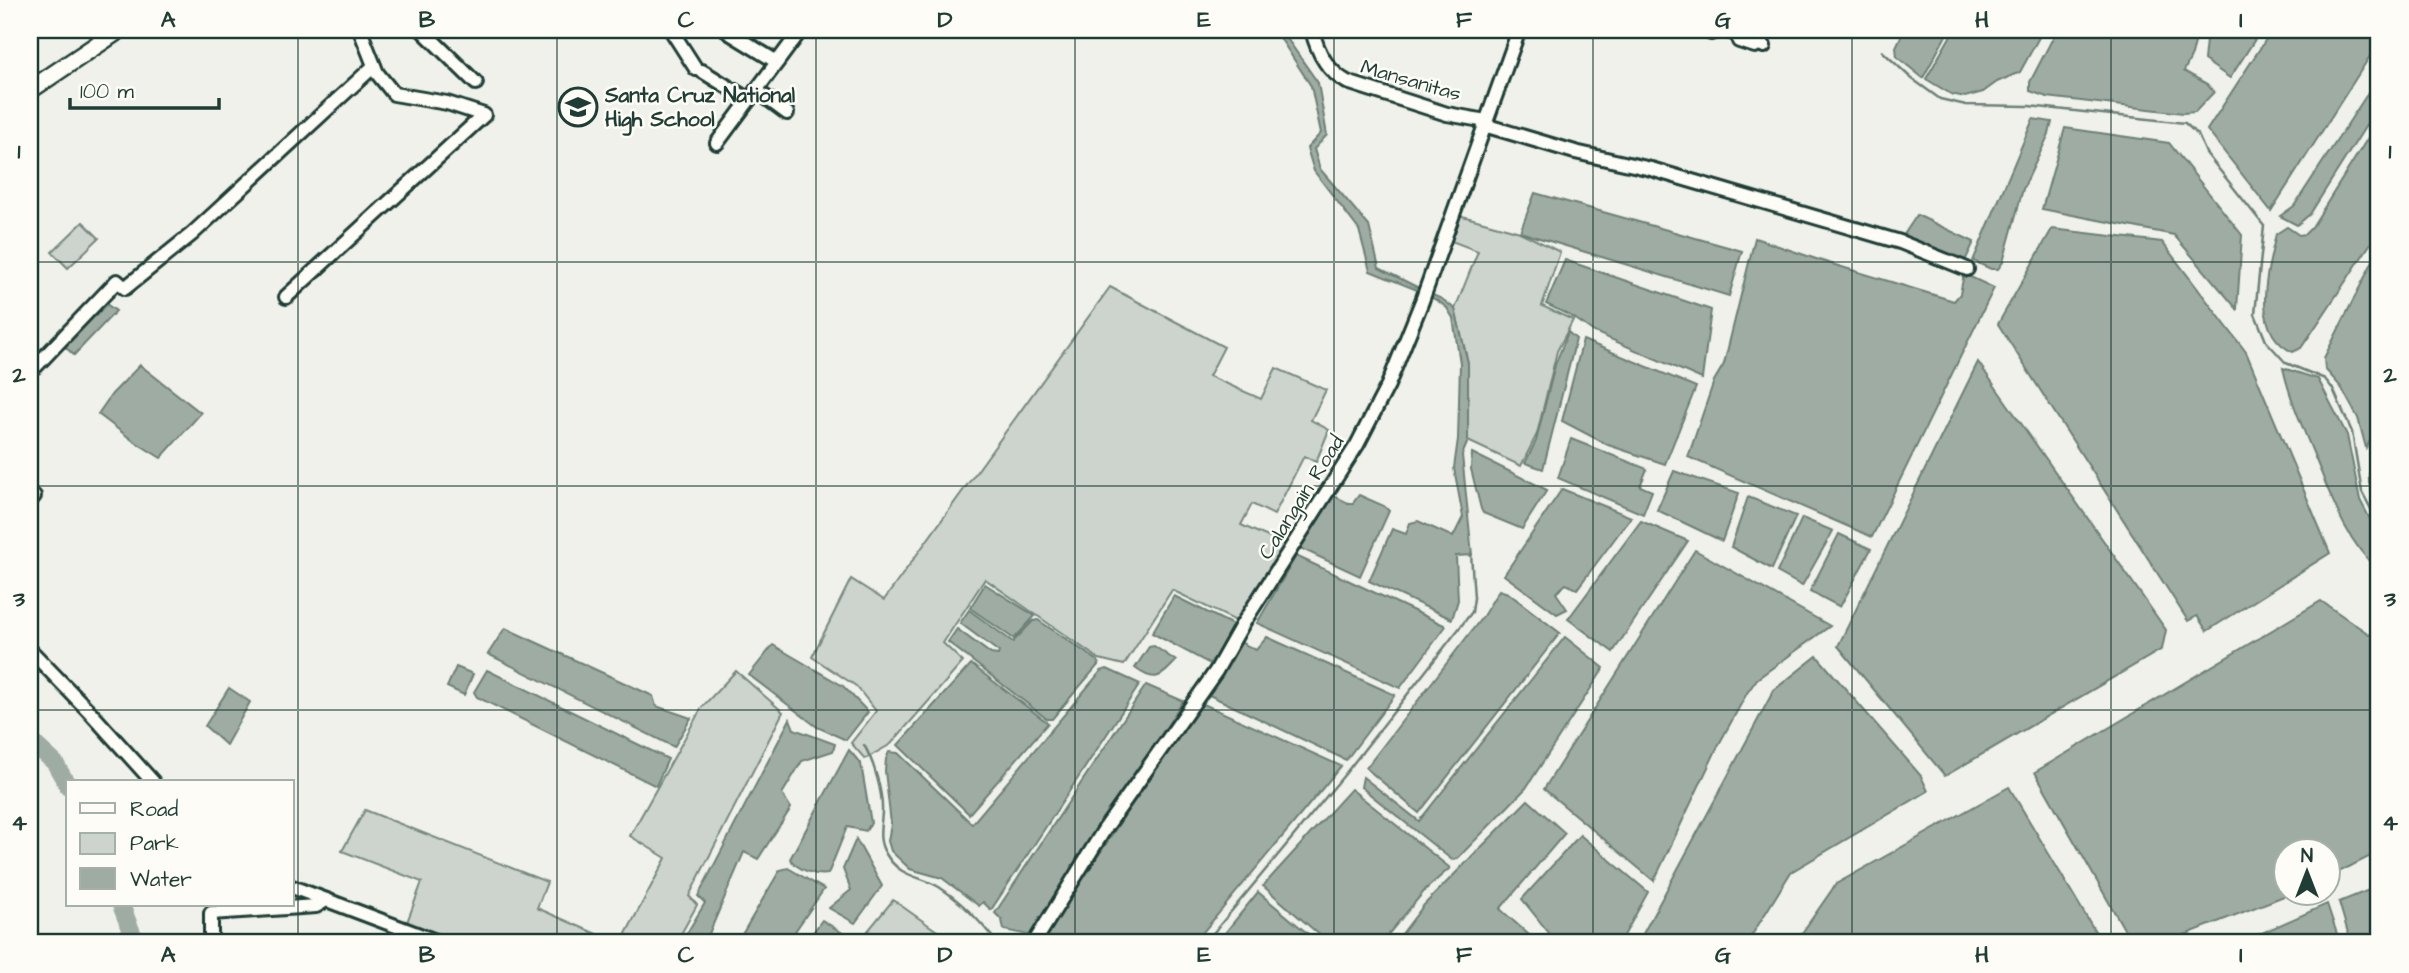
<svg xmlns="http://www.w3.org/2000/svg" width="2409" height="973" viewBox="0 0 2409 973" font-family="'Architects Daughter',sans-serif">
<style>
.green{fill:#cdd3cd;stroke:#768880;stroke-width:2}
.water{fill:#9faca4;stroke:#6c8077;stroke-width:2}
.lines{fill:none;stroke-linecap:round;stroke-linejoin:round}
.stream{stroke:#6c8077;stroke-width:2.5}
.river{stroke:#9faca4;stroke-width:18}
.minor-casing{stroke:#1f3d34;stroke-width:18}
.major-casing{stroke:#1f3d34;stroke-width:21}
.minor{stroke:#fdfcf7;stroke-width:12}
.major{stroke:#fdfcf7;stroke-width:16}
.grid{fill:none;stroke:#1f3d34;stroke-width:2;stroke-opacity:0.55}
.labels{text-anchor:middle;stroke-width:5;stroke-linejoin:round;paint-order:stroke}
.street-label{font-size:21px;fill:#1f3d34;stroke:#fdfcf7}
.poi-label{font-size:21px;font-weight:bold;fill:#1f3d34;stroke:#fdfcf7;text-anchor:start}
.neatline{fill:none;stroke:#1f3d34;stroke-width:2.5}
.grid-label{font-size:23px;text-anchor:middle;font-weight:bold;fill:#1f3d34}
</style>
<rect width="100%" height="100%" fill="#f0f1eb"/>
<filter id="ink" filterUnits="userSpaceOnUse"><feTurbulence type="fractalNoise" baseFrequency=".0143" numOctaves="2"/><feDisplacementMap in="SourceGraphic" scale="14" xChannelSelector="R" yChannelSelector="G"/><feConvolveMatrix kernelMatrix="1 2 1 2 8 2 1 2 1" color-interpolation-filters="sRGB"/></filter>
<g filter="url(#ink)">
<g class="green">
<polygon points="1455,214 1520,232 1560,252 1542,306 1573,320 1557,351 1537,434 1521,466 1468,441 1468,363 1455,309 1478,251 1446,239"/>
<polygon points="83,222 99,238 68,268 52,252"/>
<polygon points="1110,287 1224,347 1209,376 1261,399 1276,368 1326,390 1311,420 1329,430 1316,462 1304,456 1274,515 1252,504 1241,525 1288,546 1238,622 1172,590 1124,665 1099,659 985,579 943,643 963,662 891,744 865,759 851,743 876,711 856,686 812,657 851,579 884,600"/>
<polygon points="736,671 783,712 689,896 697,905 676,943 621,943 666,858 630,836 702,707"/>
<polygon points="365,810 547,882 537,908 617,943 452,943 406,925 422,882 342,851"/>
<polygon points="893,900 947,938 944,943 858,943"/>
</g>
<g class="water">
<polygon points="1275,30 1281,30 1318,83 1327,135 1314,149 1320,169 1369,226 1379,268 1423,290 1422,292 1370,271 1359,230 1314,171 1307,148 1321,133 1311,86"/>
<polygon points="1904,30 1949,30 1923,78 1897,57 1896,47"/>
<polygon points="1954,30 2043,30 2020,72 1997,82 1983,92 1965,97 1951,94 1926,79"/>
<polygon points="2057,30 2198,30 2192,55 2184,71 2207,84 2214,92 2195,112 2183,113 2047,97 2030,91 2030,82"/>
<polygon points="2207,30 2261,30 2230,78 2204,60"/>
<polygon points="2272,30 2379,30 2379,42 2271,211 2207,130"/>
<polygon points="2379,76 2379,105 2310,214 2297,225 2280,216 2294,206"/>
<polygon points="2033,119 2052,122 2049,134 2023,189 2003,262 1998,269 1991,269 1973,261"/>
<path d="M2379,120V231L2310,335L2301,348L2293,352C2249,332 2268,270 2276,234L2287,227L2299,235L2305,234L2312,227Z"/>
<polygon points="2065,128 2169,143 2242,235 2237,309 2174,235 2042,209"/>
<polygon points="1535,193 1742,251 1729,296 1520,232"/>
<polygon points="1917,215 1974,242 1966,259 1961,261 1901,239"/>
<polygon points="2052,229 2162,242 2246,352 2330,553 2207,631 2197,616 2188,621 1998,324"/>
<polygon points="1755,238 1822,261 1954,301 1960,294 1964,274 1994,288 1872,537 1688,457 1714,381 1724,364"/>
<polygon points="2379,249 2379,425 2366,448 2358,418 2341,387 2325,369 2324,358"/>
<polygon points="1565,260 1711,310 1702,379 1594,332 1573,317 1546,304"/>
<polygon points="1426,292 1442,299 1455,309 1468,363 1468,441 1462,455 1472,555 1456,556 1458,600 1452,619 1369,581 1392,529 1406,534 1410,523 1418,521 1453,537 1463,517 1454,468 1458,439 1460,363 1453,318 1447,308 1438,301 1423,293"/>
<polygon points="102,301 116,311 74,355 64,346"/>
<polygon points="1568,332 1576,339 1543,469 1525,463 1536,441 1555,365"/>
<polygon points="1583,340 1696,387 1665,464 1608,445 1562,421"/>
<polygon points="1978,362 2166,630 2162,649 1945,776 1838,646"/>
<polygon points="140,365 201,413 161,458 132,440 98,414 112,394"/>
<path d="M2283,368L2318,379L2347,435L2360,500L2379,536V571C2345,540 2331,496 2314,455C2302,426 2290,399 2283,368Z"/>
<polygon points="1571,439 1647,469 1640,486 1652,491 1643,514 1558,478"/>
<path d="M2379,451V510C2368,481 2363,479 2379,451Z"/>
<polygon points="1472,453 1547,490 1522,529 1483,513 1481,509 1471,469"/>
<polygon points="1674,471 1739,493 1722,541 1657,510"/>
<polygon points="1562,489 1631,517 1577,589 1566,584 1556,593 1567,609 1557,614 1504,575"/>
<polygon points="1332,495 1348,503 1353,503 1359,495 1384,506 1389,511 1360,576 1300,548"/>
<polygon points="1748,497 1796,516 1772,569 1731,547"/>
<polygon points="1802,518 1833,531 1802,586 1777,572"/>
<polygon points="1641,521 1688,541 1613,652 1568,619"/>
<polygon points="1839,534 1871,549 1840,607 1810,591"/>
<polygon points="1695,550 1830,626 1757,679 1747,693 1718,746 1654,881 1544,789"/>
<polygon points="1296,556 1446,626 1400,688 1257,623"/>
<polygon points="985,584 1035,616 1014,639 970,608"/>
<polygon points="1499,590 1508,593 1560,633 1419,813 1366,768 1483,616"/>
<polygon points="1174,596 1235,626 1212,665 1152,633"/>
<polygon points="2321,601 2379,641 2379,852 2329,877 2328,850 2286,850 2286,892 2292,893 2164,943 2132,943 2035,772"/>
<polygon points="969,610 1013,642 1033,621 1038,620 1098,661 1099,664 1052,719 1047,719 948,642 957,629 991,654 998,655 999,652 960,623"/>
<polygon points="505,628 653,696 656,706 691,718 674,747 488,654"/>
<polygon points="1267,637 1395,695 1346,760 1205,693 1240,642 1256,650"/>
<polygon points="1565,637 1604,668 1526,788 1458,858 1452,860 1361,787 1363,777 1419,821"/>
<polygon points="773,645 843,686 868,712 846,740 817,727 749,675"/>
<path d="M1154,646L1176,661C1160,678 1155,683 1135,668L1149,647Z"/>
<polygon points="1817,656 1921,776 1928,791 1791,872 1747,943 1638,943 1774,690"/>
<polygon points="971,664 1048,723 969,814 898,745"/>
<polygon points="456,667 473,674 464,695 447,687"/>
<polygon points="1107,669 1140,684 991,910 983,902 979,906 942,878 910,869 891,851 888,841 891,824 885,771 886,759 889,752 898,753 972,824 1101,671"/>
<polygon points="487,670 668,759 656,786 477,697 474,692"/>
<polygon points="1146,685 1183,701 1033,936 1004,930 1002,920 995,913"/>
<polygon points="229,688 250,702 226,745 205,726"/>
<polygon points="1199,702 1341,766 1194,943 1041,943"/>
<polygon points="790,719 794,729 835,744 833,751 802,761 782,794 791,808 758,859 744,852 705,943 681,943 705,903 698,896"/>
<path d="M849,750L861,764L871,823L866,831L847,827L828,874C815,876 798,870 790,859Z"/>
<polygon points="2009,787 2102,943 1795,943 1836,884"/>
<polygon points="1351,789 1450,868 1426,889 1381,943 1329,943 1263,886"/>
<polygon points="1528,800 1565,833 1500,909 1538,943 1395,943 1424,905"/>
<polygon points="1580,835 1648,892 1620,943 1557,943 1522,899"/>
<polygon points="856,839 882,886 855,923 829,908 851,890 843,869"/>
<polygon points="788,868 824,889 787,943 737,943 780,870"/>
<polygon points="2379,886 2379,943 2351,943 2339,902"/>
<polygon points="1258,892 1319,943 1217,943"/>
<polygon points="2327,904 2340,943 2247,943 2246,940"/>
<polygon points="822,920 849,937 845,943 811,943 807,941"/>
</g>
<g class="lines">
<g class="stream">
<polyline points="1882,51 1911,78 1940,99 1966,105 2029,106 2185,123 2198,135 2206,153 2264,226 2255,314 2266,341 2286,363 2325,379 2333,389 2352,432 2362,492 2379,524"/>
<path d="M864,745C874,762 883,793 882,812C881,828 877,840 886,854C900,878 919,875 939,887C962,902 981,922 997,943"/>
<polyline points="1205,943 1345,774 1472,612 1474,598 1471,553"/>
</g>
<g class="river">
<polyline points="30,740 55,763 68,786"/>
<polyline points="121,905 136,943"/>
</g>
<defs>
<g id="minor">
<polyline points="422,30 476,83"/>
<polyline points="671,30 696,69"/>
<path d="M1312,30C1317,51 1327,71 1347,82L1447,114L1486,121"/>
<polyline points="1725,30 1740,35 1739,41 1755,46 1756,43 1764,46"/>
<polyline points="728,32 777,62"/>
<polyline points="1711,33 1712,30"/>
<polyline points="702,71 749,100"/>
<polyline points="756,90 787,113"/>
<polyline points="1484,125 1575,152 1651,169 1900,242 1967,269"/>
<polyline points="717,143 801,30"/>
<polyline points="286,297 484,115 447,103 394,94 377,73 360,30"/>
<polyline points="30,361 36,366 117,281 125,288 192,234 374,66"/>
<polyline points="30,501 34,496"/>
<polyline points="30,650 89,711 153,782"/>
<polyline points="292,887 441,943"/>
<polyline points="211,943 211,913 316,906 326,900"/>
<polyline points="947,943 949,942"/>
<polyline points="1034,943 1104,830 1216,671 1242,625 1357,445 1388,385 1422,301 1519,30"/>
</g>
<polyline id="major" points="30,90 119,30"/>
</defs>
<use href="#minor" class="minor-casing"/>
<use href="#major" class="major-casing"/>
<use href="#minor" class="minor"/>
<use href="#major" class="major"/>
</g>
</g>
<path class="grid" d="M298,30V943M557,30V943M816,30V943M1075,30V943M1334,30V943M1593,30V943M1852,30V943M2111,30V943M30,262H2379M30,486H2379M30,710H2379"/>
<defs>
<symbol id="school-ring" viewBox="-11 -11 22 22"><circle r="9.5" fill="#fdfcf7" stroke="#1f3d34" stroke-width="1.5"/><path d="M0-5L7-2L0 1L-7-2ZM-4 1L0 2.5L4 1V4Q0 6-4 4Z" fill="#1f3d34"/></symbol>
</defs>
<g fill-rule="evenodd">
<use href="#school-ring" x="556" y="85" width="44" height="44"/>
</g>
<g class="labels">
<g class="street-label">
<text transform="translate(1411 80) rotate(16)" y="7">Mansanitas</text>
<text transform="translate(1301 497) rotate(-58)" y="7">Calangain Road</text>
</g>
<g class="poi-label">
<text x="605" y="102">Santa Cruz National<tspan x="605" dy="24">High School</tspan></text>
</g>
</g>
<rect width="2409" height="973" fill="none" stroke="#fdfcf7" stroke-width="77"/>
<rect x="66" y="780" width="228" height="126" fill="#fdfcf7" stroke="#a4b0a9" stroke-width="2"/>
<rect x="80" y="803" width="35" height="10" fill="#fdfcf7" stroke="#a4b0a9" stroke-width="2"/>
<text x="130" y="816" font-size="21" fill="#1f3d34">Road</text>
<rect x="80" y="833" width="35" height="21" fill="#cdd3cd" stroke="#a4b0a9" stroke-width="2"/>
<text x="130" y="850" font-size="21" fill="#1f3d34">Park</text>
<rect x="80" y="868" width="35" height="21" fill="#9faca4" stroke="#a4b0a9" stroke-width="2"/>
<text x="130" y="886" font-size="21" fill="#1f3d34">Water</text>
<g transform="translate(2307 872)"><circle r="33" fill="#fdfcf7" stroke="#a4b0a9" stroke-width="2"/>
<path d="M0-5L12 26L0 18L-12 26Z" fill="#1f3d34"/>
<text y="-10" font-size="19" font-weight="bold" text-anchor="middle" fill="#1f3d34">N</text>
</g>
<path d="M70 98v10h149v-10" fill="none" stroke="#1f3d34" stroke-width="3.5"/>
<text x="80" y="98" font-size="21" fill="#1f3d34" stroke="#fdfcf7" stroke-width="5" paint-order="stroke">100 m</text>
<rect x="38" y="38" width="2332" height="896" class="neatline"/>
<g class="grid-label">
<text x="168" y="27">A</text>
<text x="427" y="27">B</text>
<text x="686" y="27">C</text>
<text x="945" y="27">D</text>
<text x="1204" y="27">E</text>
<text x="1464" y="27">F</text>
<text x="1723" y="27">G</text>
<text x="1982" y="27">H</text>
<text x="2241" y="27">I</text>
<text x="19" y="158">1</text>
<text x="2390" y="158">1</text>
<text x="19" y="382">2</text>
<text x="2390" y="382">2</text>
<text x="19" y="606">3</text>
<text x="2390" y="606">3</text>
<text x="19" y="830">4</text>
<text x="2390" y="830">4</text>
<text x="168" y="962">A</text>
<text x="427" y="962">B</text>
<text x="686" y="962">C</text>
<text x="945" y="962">D</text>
<text x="1204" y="962">E</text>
<text x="1464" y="962">F</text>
<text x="1723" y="962">G</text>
<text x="1982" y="962">H</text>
<text x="2241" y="962">I</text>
</g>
</svg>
